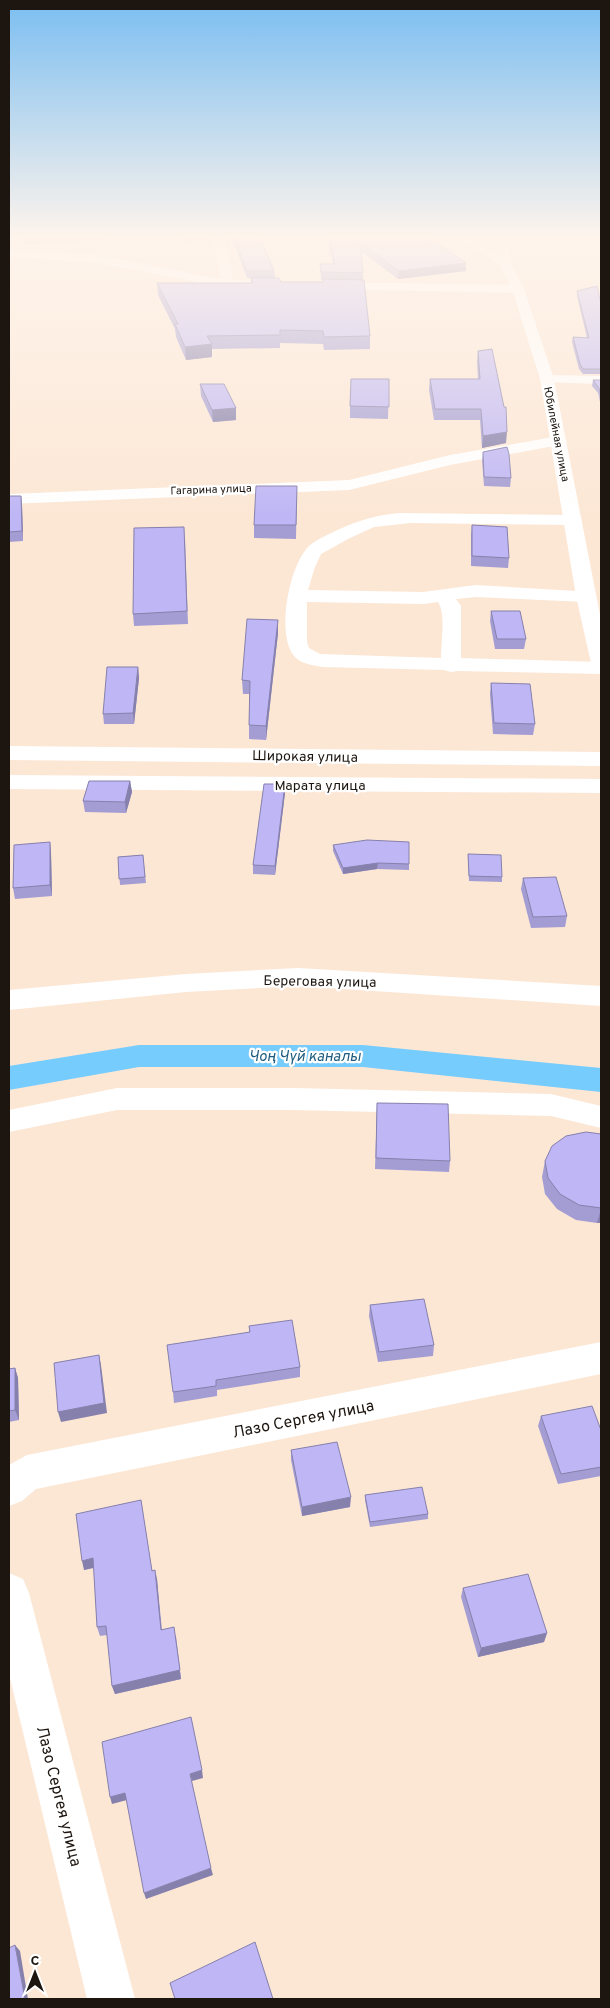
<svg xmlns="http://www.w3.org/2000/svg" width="610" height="2008" viewBox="0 0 610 2008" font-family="Overpass,sans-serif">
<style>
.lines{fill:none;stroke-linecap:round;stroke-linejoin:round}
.canal{fill:#77ccfe;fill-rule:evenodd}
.minor{fill:#fff;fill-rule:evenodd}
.secondary{fill:#fff;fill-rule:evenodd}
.wall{fill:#a49dd3}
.shaded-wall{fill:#8680ac}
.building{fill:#bfb7f5;stroke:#8680ac}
.labels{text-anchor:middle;stroke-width:4.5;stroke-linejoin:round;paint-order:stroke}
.far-street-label{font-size:11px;fill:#1d150f;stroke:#fff}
.street-label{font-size:14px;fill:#1d150f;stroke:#fff}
.water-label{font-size:15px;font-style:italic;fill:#1e5d7f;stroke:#fff}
.near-street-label{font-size:16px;fill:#1d150f;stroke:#fff}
</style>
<rect width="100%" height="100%" fill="#fce7d5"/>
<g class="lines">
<polygon class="canal" points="139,1045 363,1045 601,1068 601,1092 363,1067 139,1067 9,1090 9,1066"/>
<g class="minor">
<polygon points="212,235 224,235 233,280 261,281 263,284 261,287 228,288 98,263 9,257 9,249 98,255 221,279"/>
<polygon points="496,235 508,235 511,263 509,266 501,266 499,263"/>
<polygon points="328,282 518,285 524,289 518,293 324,289 322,286 324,283"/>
<polygon points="547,375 601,376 601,384 542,382 540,379 542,376"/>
<polygon points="559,436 565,438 567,441 565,444 450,465 349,490 9,504 9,494 349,480 450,455"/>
<path d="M400,513L573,515L579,516L582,520L579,524L573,525L411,523L374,527L348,539L321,554L315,567L308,590L423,592L476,585L593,592L596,596L593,600L586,602L476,597L456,599L461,606V658L601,662V674L457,671L451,672L444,670L322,667C312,665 301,664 294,656C276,634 289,567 308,547C313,542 321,538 327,535C351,523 373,515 400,513ZM307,602L423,604L438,602C446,613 441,644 441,658L320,654L309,648L307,642Z"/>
<polygon points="9,746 601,752 601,766 9,760"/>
<polygon points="9,775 601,779 601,793 9,789"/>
<polygon points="298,968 601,986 601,1006 298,986 186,992 9,1010 9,990 186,974"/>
<polygon points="117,1088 293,1088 551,1094 601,1106 601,1128 551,1116 293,1110 117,1110 9,1132 9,1110"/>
<polygon points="601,1342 601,1374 36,1489 22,1501 9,1506 9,1465 27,1455"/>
<polygon points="9,1573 23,1579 29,1593 135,1999 87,1999 9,1674"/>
</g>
<polygon class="secondary" points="455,235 469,235 509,260 524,289 554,379 601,620 601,669 594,667 591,663 576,596 540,379 512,289 500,265"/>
</g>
<g class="wall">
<polygon points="9,235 107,235 107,242 20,244 19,238 9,238"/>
<polygon points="181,235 211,235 212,242 182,243"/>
<polygon points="226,235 256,235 274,271 275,278 281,282 323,282 323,280 321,280 320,264 333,264 329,246 329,238 427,237 466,263 466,271 398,279 361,251 363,273 363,280 370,336 370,349 324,350 323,344 280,343 280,348 212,349 212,357 186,360 176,337 175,329 158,295 157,283 251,283 251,278 247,278 233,241 227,242"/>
<polygon points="577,291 601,304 601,374 583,374 579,369 572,342 573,337 587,338 577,296"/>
<polygon points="478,351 506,443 482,448 480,420 434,420 429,390 430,379 478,379 477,362"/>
<polygon points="389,379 388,419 350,418 350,406"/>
<polygon points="593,380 601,380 601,407 598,393 592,386"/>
<polygon points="200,384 236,408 236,420 213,422 201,396"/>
<polygon points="483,452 511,478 510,487 484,486 482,461"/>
<polygon points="297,486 296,539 254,538 254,525"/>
<polygon points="9,496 21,496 22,505 23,541 9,542"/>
<polygon points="472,525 509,558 508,568 471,566 471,535"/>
<polygon points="185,539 188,624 134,626 133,614"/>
<polygon points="491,611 526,639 524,649 495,649 490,621"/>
<polygon points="278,620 278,633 266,740 249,739 249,694 243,694 242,680"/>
<polygon points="138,667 139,678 134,724 104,724 103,714"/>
<polygon points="491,683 535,724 533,735 493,734 490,694"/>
<polygon points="130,781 132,792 126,813 85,812 83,801"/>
<polygon points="285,784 285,793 275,875 253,874 253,865"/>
<polygon points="50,842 51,853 52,896 15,899 13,888"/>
<polygon points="333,845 409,864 409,870 377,869 343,874 333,851"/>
<polygon points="468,854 502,877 502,882 469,881 468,860"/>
<polygon points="143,855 146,883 120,885 118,857"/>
<polygon points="523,878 567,916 565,927 531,928 521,889"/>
<polygon points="377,1103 450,1161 449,1172 375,1169"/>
<polygon points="601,1134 601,1223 597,1223 576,1220 557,1209 545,1194 542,1177 545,1161"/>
<polygon points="370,1305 434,1345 433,1356 378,1362 369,1316"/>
<polygon points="249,1326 300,1367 300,1377 217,1390 217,1396 174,1403 173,1392 249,1332"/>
<polygon points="15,1368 18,1378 19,1420 9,1422 9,1369"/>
<polygon points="541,1416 601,1430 601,1476 558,1484 538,1426"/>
<polygon points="291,1450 350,1507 302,1516 291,1460"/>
<polygon points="365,1495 428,1514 428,1519 370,1527 365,1500"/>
<polygon points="141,1500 152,1571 157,1579 162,1630 176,1636 181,1679 115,1694 112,1686 107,1635 100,1636 97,1627 94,1568 84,1570"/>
<polygon points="463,1588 547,1633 544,1642 478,1657 461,1597"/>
</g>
<g class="shaded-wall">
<polygon points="466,263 466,271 398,279 399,271"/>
<polygon points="212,344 212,357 186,360 185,347"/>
<polygon points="236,408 236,420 213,422 212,410"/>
<polygon points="507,432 506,443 482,448 483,436"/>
<polygon points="21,496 22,505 23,541 22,531"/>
<polygon points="278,620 278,633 266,740 266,726"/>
<polygon points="138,667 139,678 134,724 133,713"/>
<polygon points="130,781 132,792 126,813 125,802"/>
<polygon points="285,784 285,793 275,875 275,866"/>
<polygon points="50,842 51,853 52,896 50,885"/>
<polygon points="378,863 377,869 343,874 343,868"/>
<polygon points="601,1209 601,1223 597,1223"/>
<polygon points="99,1355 101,1365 107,1413 61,1422 58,1412"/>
<polygon points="15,1368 18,1378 19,1420 15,1410"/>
<polygon points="351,1497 350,1507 302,1516 302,1507"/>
<polygon points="93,1558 96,1567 84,1570 82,1561"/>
<polygon points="155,1570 157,1579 162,1639 161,1630"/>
<polygon points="174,1627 181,1679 115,1694 112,1686"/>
<polygon points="547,1633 544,1642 478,1657 481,1648"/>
<polygon points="202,1770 203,1778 192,1781 190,1774"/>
<polygon points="125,1793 127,1800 112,1804 110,1797"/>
<polygon points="211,1868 213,1875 146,1899 144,1893"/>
<polygon points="15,1945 20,1951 28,1999 25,1999"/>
</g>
<g class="building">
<polygon points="20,235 76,235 19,236"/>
<polygon points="233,235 256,235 257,238 260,238 274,271 247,271"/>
<polygon points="427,237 466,263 399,271 360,243 363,273 321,272 320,264 335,264 329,238"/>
<polygon points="251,278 279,278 281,282 323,282 323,279 364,280 370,336 324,337 323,331 280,330 280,335 207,336 212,344 185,347 175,324 178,324 157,283 253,283"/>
<polygon points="597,286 601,304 601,369 583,369 580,364 573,337 589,338 577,291"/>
<polygon points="492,349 504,407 506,407 507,432 483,436 481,409 435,409 430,379 480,379 478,351"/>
<polygon points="351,379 389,379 389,407 350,406"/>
<polygon points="593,380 601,380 601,398 599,388"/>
<polygon points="200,384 224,384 236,408 212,410"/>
<polygon points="507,447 509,454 511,478 484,477 483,452"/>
<polygon points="256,486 297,486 296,525 254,525"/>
<polygon points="9,496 21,496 22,531 9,532"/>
<polygon points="472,525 507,527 509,558 472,556"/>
<polygon points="184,527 187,611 133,614 134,528"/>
<polygon points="491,611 520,611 526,639 497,639"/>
<polygon points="247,619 278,620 266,726 249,725 250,681 242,680"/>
<polygon points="107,667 138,667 133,713 103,714"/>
<polygon points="491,683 530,684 535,724 494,723"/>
<polygon points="89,781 130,781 125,802 83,801"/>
<polygon points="264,784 285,784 275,866 253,865"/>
<polygon points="367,840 409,842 409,864 378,863 343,868 333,845"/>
<polygon points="50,842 50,885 13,888 14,845"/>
<polygon points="468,854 501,855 502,877 469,876"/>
<polygon points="143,855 145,877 119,879 118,857"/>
<polygon points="556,877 567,916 533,917 523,878"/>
<polygon points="377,1103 448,1104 450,1161 376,1158"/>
<polygon points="586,1132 601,1134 601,1208 579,1205 560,1194 548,1178 545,1161 552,1146 566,1136"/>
<polygon points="424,1299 434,1345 379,1352 370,1305"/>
<polygon points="292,1320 300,1367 216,1380 216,1386 173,1392 167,1345 250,1332 249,1326"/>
<polygon points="99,1355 104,1403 58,1412 54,1363"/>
<polygon points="15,1368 15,1410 9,1411 9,1369"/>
<polygon points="592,1406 601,1430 601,1467 561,1474 541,1416"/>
<polygon points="337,1442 351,1497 302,1507 291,1450"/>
<polygon points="422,1487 428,1514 370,1522 365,1495"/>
<polygon points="141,1500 152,1571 155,1570 161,1630 174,1627 180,1670 112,1686 106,1626 97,1627 93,1558 82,1561 76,1514"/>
<polygon points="528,1574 547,1633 481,1648 463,1588"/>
<polygon points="191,1717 202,1770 190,1774 211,1868 144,1893 125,1793 110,1797 102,1742"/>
<polygon points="255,1942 273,1999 175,1999 170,1983"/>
<polygon points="15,1945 25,1999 9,1999 9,1948"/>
</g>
<linearGradient id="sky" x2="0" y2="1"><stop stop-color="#7bbef1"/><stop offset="0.46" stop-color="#fef4ec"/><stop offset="1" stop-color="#fef4ec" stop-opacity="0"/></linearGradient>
<rect width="610" height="516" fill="url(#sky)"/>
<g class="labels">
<g class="far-street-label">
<text transform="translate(557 434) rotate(79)" y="4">Юбилейная улица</text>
<text transform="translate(211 489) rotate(-2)" y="4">Гагарина улица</text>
</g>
<g class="street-label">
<text transform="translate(305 756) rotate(1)" y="5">Широкая улица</text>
<text x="320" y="790">Марата улица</text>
<text transform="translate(320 981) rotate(1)" y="5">Береговая улица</text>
</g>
<g class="water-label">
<text x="305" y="1061">Чоң Чүй каналы</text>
</g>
<g class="near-street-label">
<text transform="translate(303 1418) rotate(-11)" y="6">Лазо Сергея улица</text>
<text transform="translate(60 1796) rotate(76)" y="6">Лазо Сергея улица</text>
</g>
</g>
<rect width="610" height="2008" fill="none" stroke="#1d150f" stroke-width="20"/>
<g transform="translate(35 1973)" stroke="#ffffff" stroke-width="4" paint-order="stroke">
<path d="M0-4L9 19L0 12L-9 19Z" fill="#1d150f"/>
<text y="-8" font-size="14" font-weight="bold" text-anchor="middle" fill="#1d150f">С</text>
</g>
</svg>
